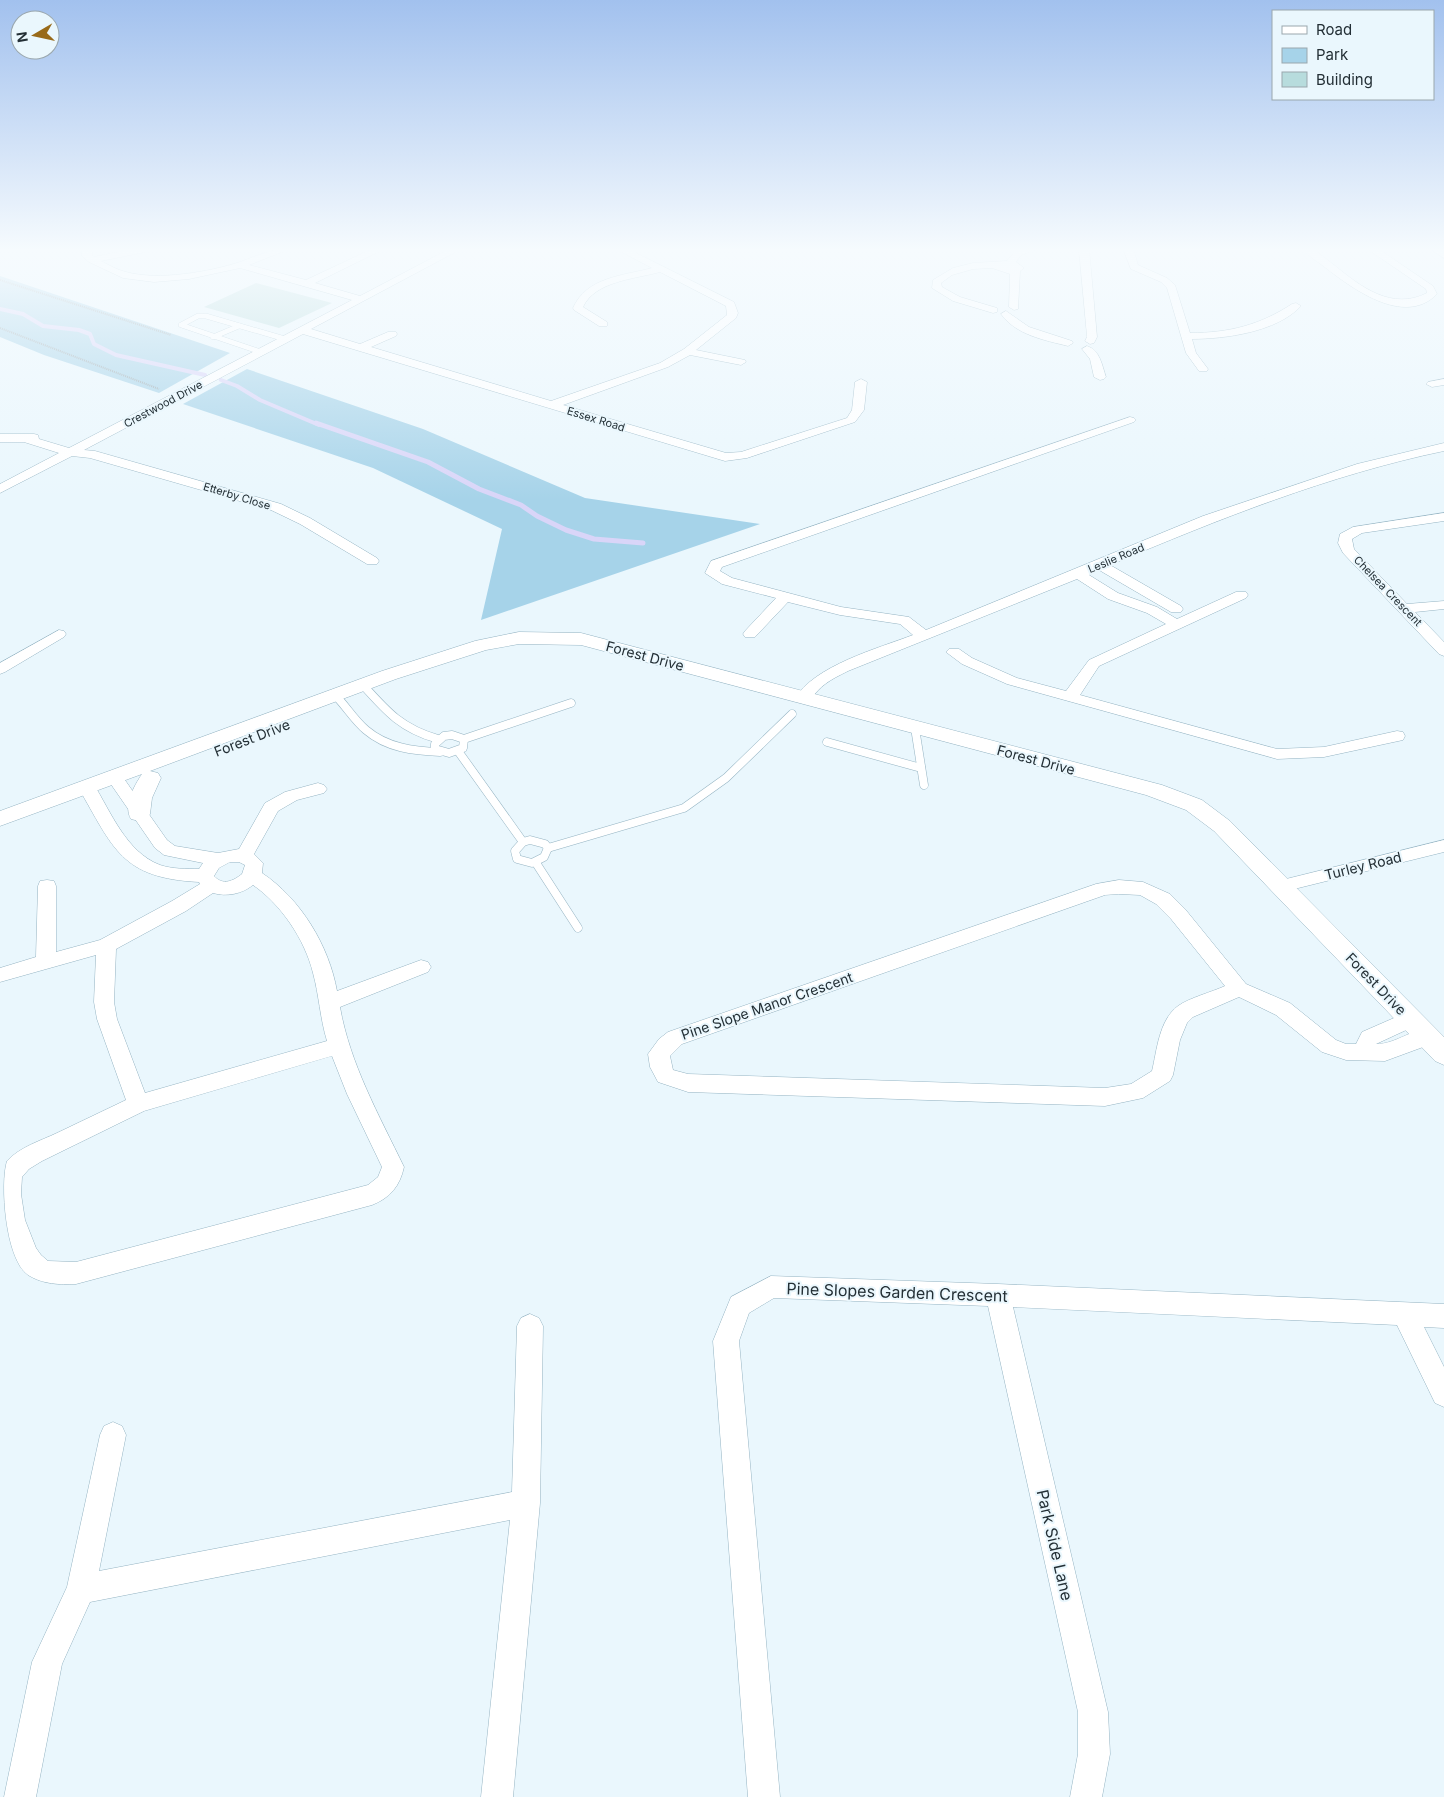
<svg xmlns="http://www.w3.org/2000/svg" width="1444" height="1797" viewBox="0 0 1444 1797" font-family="Inter,sans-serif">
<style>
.green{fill:#a6d3e9}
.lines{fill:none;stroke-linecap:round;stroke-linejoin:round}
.stream-far1{stroke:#d9d5f8;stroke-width:4}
.stream{stroke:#d9d5f8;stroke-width:5}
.building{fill:#b7dcdd}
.service-far1-casing{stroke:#95b4c3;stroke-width:5.5}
.service-casing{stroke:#95b4c3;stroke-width:9}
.minor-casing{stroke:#95b4c3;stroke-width:1}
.tertiary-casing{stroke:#95b4c3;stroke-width:1}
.path{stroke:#9aa7ad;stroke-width:2;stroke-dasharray:1 1;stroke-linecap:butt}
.service-far1{stroke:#fff;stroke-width:5}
.service{stroke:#fff;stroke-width:8}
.minor{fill:#fff;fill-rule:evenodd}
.tertiary{fill:#fff;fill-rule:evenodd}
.labels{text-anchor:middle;stroke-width:4;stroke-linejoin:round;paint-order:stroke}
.far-street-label{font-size:11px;fill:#232f35;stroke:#eaf7fd}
.street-label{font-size:14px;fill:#232f35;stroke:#eaf7fd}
.near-street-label{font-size:16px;fill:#232f35;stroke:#eaf7fd}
</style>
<rect width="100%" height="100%" fill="#eaf7fd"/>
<g class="green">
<polygon points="0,276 230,353 159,393 44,355 0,337"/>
<polygon points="247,369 423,429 585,498 760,524 481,620 502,529 373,468 183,404"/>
</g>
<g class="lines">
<g class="stream-far1">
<polyline points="0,309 23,314 43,326 79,330 90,334 94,344 116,355 205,375"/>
<polyline points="221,380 237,386 260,400 319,425"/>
</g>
<polyline class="stream" points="316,423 428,462 479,489 521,505 537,516 566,530 594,539 643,543"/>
</g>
<polygon class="building" points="256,283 332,303 279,328 204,307"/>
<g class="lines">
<defs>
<g id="service-far1">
<polyline points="213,337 239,326"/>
<polyline points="261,352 181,325 198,316 206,316 285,339"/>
</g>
<g id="service">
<path d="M363,685C387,712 402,729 438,739"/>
<path d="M335,695C346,706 354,720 366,730C387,748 414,751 440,752"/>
<polyline points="915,728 924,785"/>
<polygon points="452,735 464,739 463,748 449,753 435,749 435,744 444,736"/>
<polyline points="464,739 571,703"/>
<polyline points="827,742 921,768"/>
<polyline points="458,751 523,842"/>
<polygon points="530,840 545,844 548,848 544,857 532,863 517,859 515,851 523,842"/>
<polyline points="548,848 684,808 726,778 792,714"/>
<polyline points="536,863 578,928"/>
</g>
<g id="minor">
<polygon points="17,248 28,248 23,251"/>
<path d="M82,248H92V255L94,257L137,248H155L150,251L101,261C109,265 117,270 126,272C158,281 209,272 240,262C257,256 273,248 292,248L249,265L306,280L374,248H386L315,283L360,296L451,248H463L311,329L360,344L388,332H396L397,334L396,336L371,347L551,401L660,363L684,349L727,315L726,306L660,272C635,279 595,281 583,307L607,322V326H599L574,310L573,308C587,277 622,276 652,268L614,248H626L734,302L738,313L736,318L696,350L745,360L746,362L741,365L690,355L668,367L563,405L726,453L741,452L847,418L852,410L855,382L861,379L867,382L864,410L855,422L747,458L725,461L303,334L84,450L95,451L281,504L310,518L377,558L379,561L377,564H367L300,524L271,510L90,458L72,456L0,493V484L59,453L24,442H0V434H34L38,435L39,439L69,448L352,300L240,268L189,279L154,282L123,278L89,262L82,256Z"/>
<polygon points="1026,248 1041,248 1021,255 1016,262 1024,268 1020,271 1018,309 1014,310 1009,307 1010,274 992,268 973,269 952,275 941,283 942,287 960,297 997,308 997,312 993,313 953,301 932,288 933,280 953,268 973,263 1007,261 1015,251"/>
<polygon points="1079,248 1089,248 1097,337 1094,343 1090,344 1085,341 1087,337"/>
<path d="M1123,248H1133L1138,265L1167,278L1175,285L1190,333C1229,333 1260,325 1292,304L1296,303L1301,306C1277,332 1225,339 1192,339L1196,353L1208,369L1207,371H1199L1186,353L1167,288L1161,282L1131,269Z"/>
<path d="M1301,248C1315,248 1323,257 1334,265C1361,287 1392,311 1427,293L1426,289L1366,248H1377L1433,286L1437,294C1404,328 1350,287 1322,265C1315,260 1307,255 1301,248Z"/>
<polygon points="1429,248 1440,248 1444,251 1444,258"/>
<path d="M1006,311L1029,327L1072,341L1073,343L1068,346C1044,340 1016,335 1001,314Z"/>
<path d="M1087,346C1100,350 1102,365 1106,377L1104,379L1100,380L1094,377L1090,359L1082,349Z"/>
<polygon points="1444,379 1444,385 1432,387 1426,384 1428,382"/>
<path d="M1130,417L1134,418L1136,420L1134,422L722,567L720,571L732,578L841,607L909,617L926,630L1203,516L1357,464L1444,443V451C1329,475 1219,519 1110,565L1181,606L1183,609L1181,612H1171L1099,570L1089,575L1118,593L1157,607L1177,619L1236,592H1246L1248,595L1246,598L1099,666L1080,695L1277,749L1324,747L1397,731L1403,732L1405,736L1403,740L1324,757L1277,759L1007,684L962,664L946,652L949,649H959L972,658L1017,678L1066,691L1089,660L1166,624L1147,613L1108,599L1077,579L848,671C830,680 820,685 809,702H797L795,699C813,666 879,648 913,635L900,624L840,615L788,602L755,637H745L743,634L745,631L776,598L722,584L705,573L711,561Z"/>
<polygon points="1444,513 1444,521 1362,533 1352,539 1354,549 1407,604 1444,601 1444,609 1415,612 1444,642 1444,656 1439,654 1343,553 1338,543 1340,534 1353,527"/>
<polygon points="59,630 64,631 66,634 64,637 5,672 0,674 0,663"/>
<path d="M114,772L120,773L167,840L175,846L218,853L239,849L265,803L285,792L318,783L324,785L327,789L324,793L297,800L278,811L254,854L263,863L262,873C301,899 329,946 337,991L421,960L428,962L431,967L428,972L340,1007C350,1064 379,1115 404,1167C400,1186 390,1198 372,1205L76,1284C60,1285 42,1284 28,1275C5,1259 0,1183 7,1161C20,1147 40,1141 57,1133C80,1122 103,1111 126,1100L97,1019L94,1002L96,955L0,982V968L36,957L38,886L40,881L47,880L54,881L56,886V952L100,940L172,901L200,884L199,882C121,878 114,849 78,787L81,783L87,781L93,783C111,812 126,852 160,865C172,869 186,869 199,869L203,863L164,855L155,848L106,777L108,773ZM230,862H239L245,865L242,874C233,881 223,886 214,876L219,868ZM253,885C281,904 305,940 313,973C319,995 320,1018 327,1041L145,1093L117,1019L114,1002L116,949L186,911L213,893C227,897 242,894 253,885ZM332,1056L347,1094L382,1167L378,1177L368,1185L76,1262L48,1261L41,1255L36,1248L25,1220L21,1194L22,1177L29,1169L42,1161L144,1111Z"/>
<polygon points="1444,840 1444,852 1282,892 1275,891 1273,886 1275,881 1282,880"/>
<path d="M1119,880L1143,882L1170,894L1185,909L1246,984L1290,1003L1336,1040L1346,1044H1356L1362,1032L1410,1011L1417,1013L1420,1019L1417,1025L1376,1044C1396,1045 1415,1025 1434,1031L1437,1037L1434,1043L1385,1061L1346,1060L1322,1052L1276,1015L1239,997L1193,1017L1187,1023L1180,1040L1173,1075L1170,1081L1143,1098L1105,1106L688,1092L658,1082L650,1067L648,1054L659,1039L668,1032L1096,884ZM1119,894L1140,895L1156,904L1171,919L1225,986C1212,992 1189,998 1178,1006C1159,1020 1157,1050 1152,1071L1131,1084L1105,1088L688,1074L673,1070L670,1056L682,1044L1105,895Z"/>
<polygon points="771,1276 998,1284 1444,1304 1444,1328 1424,1327 1444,1367 1444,1407 1435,1403 1397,1325 1013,1307 1108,1712 1110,1754 1102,1797 1070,1797 1078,1754 1078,1712 988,1306 774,1298 749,1313 739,1341 780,1797 748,1797 713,1341 731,1297"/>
<polygon points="530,1314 539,1318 543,1326 540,1503 513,1797 481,1797 510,1520 90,1602 62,1664 36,1797 4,1797 32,1662 67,1587 100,1435 104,1426 113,1422 122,1426 126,1435 99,1571 512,1492 517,1326 521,1318"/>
</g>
<path id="tertiary" d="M519,632L581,633L1162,785L1202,800L1230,821L1444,1037V1065L1435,1061L1214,831L1186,810L1146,795L581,645L519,644L486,650L396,679L150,771L158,773L161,778L152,798L150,814L147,819L139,821L131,819C123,806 134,786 142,774L0,826V811L382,671L475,641Z"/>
</defs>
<use href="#service-far1" class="service-far1-casing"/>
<use href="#service" class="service-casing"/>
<use href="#minor" class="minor-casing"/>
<use href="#tertiary" class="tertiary-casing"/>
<g class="path">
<polyline points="0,280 171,335"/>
<polyline points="0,328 159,389"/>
</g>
<use href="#service-far1" class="service-far1"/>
<use href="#service" class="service"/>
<use href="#minor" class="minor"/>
<use href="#tertiary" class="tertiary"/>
</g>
<linearGradient id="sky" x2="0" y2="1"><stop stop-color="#a2c1ee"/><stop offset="0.5" stop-color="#f6fbfe"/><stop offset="1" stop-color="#f6fbfe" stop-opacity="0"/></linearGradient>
<rect width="1444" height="500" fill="url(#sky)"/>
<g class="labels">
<g class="far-street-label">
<text transform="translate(163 404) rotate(-28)" y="4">Crestwood Drive</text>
<text transform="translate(596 419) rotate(17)" y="4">Essex Road</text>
<text transform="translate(237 496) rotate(17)" y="4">Etterby Close</text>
<text transform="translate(1116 558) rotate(-23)" y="4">Leslie Road</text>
<text transform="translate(1388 591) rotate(46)" y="4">Chelsea Crescent</text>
</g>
<g class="street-label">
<text transform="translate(645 656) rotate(15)" y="5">Forest Drive</text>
<text transform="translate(252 738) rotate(-21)" y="5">Forest Drive</text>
<text transform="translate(1036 760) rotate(15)" y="5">Forest Drive</text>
<text transform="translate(1363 866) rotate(-14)" y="5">Turley Road</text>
<text transform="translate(1376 984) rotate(46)" y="5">Forest Drive</text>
<text transform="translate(767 1006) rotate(-19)" y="5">Pine Slope Manor Crescent</text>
</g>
<g class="near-street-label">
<text transform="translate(897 1292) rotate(2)" y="6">Pine Slopes Garden Crescent</text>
<text transform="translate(1055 1545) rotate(77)" y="6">Park Side Lane</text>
</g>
</g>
<rect x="1272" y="10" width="162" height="90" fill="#eaf7fd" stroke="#9aa7ad"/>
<rect x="1282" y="26" width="25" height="8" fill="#ffffff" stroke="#9aa7ad"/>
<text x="1316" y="35" font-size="15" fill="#232f35">Road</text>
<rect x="1282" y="48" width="25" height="15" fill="#a6d3e9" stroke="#9aa7ad"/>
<text x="1316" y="60" font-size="15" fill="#232f35">Park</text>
<rect x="1282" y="72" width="25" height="15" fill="#b7dcdd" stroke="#9aa7ad"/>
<text x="1316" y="85" font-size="15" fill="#232f35">Building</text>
<g transform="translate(35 35) rotate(261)"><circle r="24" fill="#eaf7fd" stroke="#9aa7ad"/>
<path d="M0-4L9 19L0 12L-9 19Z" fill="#986a19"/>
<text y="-8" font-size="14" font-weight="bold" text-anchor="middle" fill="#232f35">N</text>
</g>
</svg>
